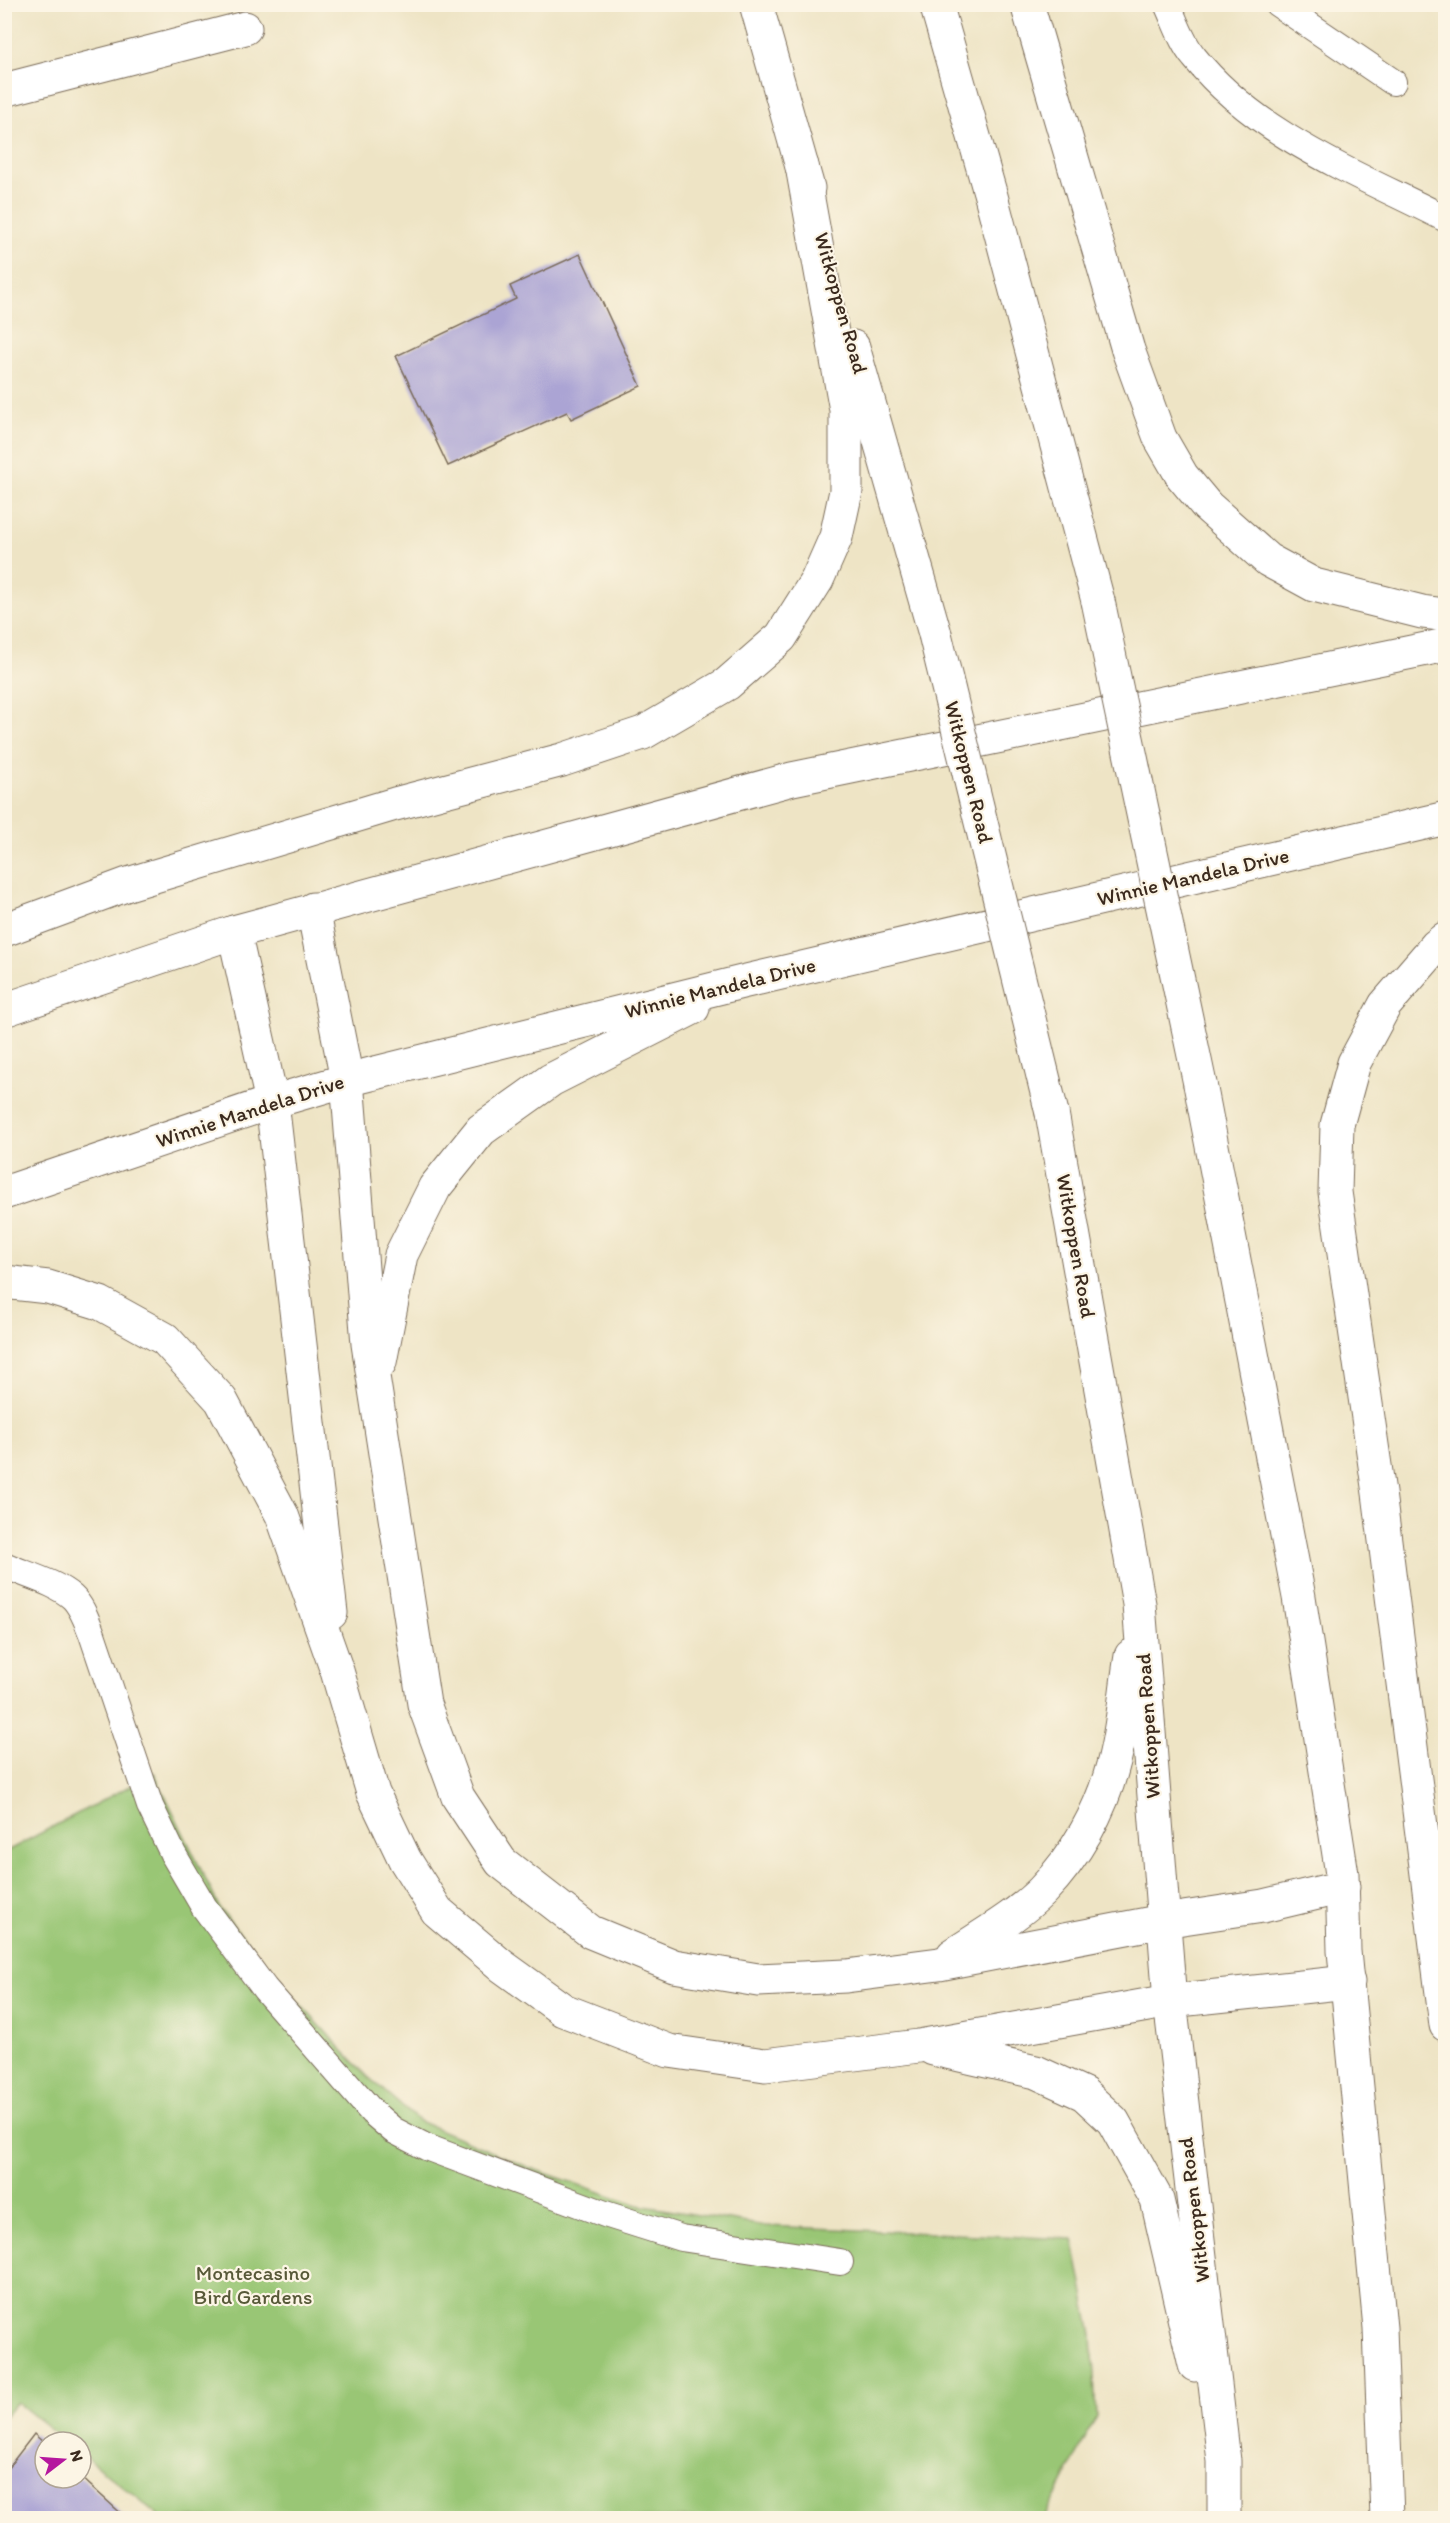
<svg xmlns="http://www.w3.org/2000/svg" width="1450" height="2523" viewBox="0 0 1450 2523" font-family="Itim,sans-serif">
<style>
.green{fill:#99c674;stroke:#6a7849;stroke-width:1.5}
.building{fill:#aba4d4}
.lines{fill:none;stroke-linecap:round;stroke-linejoin:round}
.lane-casing{stroke:#7a6b58;stroke-width:28}
.street-casing{stroke:#7a6b58;stroke-width:35}
.secondary-casing{stroke:#7a6b58;stroke-width:35}
.lane{stroke:#fff;stroke-width:26}
.street{stroke:#fff;stroke-width:33}
.secondary{stroke:#fff;stroke-width:33}
.secondary-bridge-casing{stroke:#7a6b58;stroke-width:35;stroke-linecap:butt}
.secondary-bridge{stroke:#fff;stroke-width:33}
.labels{text-anchor:middle;stroke-width:4.5;stroke-linejoin:round;paint-order:stroke}
.street-label{font-size:21px;fill:#3b2a1e;stroke:#fcf5e5}
.park-label{font-size:21px;fill:#575938;stroke:#fcf5e5}
</style>
<rect width="100%" height="100%" fill="#fcf5e5"/>
<filter id="ink" filterUnits="userSpaceOnUse"><feTurbulence type="fractalNoise" baseFrequency=".0167" numOctaves="2"/><feDisplacementMap in="SourceGraphic" scale="12" xChannelSelector="R" yChannelSelector="G"/><feConvolveMatrix kernelMatrix="1 2 1 2 8 2 1 2 1" color-interpolation-filters="sRGB"/></filter>
<filter id="wash" filterUnits="userSpaceOnUse"><feTurbulence type="fractalNoise" baseFrequency=".008" numOctaves="4" result="noise"/><feDisplacementMap in="SourceGraphic" scale="24" xChannelSelector="R" yChannelSelector="G"/><feGaussianBlur stdDeviation="1.35" result="paint"/><feColorMatrix in="noise" values="0 0 0 0 0 0 0 0 0 0 0 0 0 0 0 0 0 1.4 0 .05"/><feComposite in="paint" operator="in"/></filter>
<g filter="url(#wash)">
<rect width="100%" height="100%" fill="#eee4c5"/>
<polygon class="green" points="154,1773 220,1909 294,1998 367,2076 419,2121 530,2168 638,2205 765,2226 1073,2239 1092,2335 1096,2417 1044,2518 162,2518 81,2453 81,2442 67,2442 17,2402 5,2416 5,1852"/>
<g id="blocks">
<g class="building">
<polygon points="580,254 641,386 571,419 567,412 448,466 396,356 516,299 510,286"/>
<polygon points="34,2434 45,2444 45,2478 82,2478 126,2518 4,2518 4,2473"/>
</g>
</g>
</g>
<g filter="url(#ink)">
<use href="#blocks" fill-opacity="0" stroke="#7a6b58" stroke-width="1.5"/>
<g class="lines">
<defs>
<g id="lane">
<path d="M1167,4C1175,21 1182,43 1194,57C1257,136 1358,174 1446,219"/>
<polyline points="1278,4 1393,82"/>
<path d="M4,1565C26,1575 55,1582 72,1597C82,1606 87,1622 92,1634L150,1806L173,1854L204,1907L265,1989L372,2112L393,2130L426,2147L605,2214L681,2238L840,2262"/>
</g>
<polyline id="street" points="4,90 245,28"/>
<g id="secondary">
<polyline points="756,4 808,188"/>
<polyline points="936,4 991,196 1098,601"/>
<polyline points="1027,4 1128,350 1160,438 1182,476 1207,506 1268,560 1314,585 1422,612 1446,615"/>
<polyline points="853,347 935,634"/>
<polyline points="313,909 347,1080 368,1344 424,1704 458,1797 501,1862 591,1932 674,1966 758,1980 846,1976 939,1964 1163,1921 1263,1906 1343,1887"/>
<polyline points="4,930 128,884 395,804 562,760 643,733 727,684 781,637 817,580 836,537 846,491 846,410 802,166"/>
<polyline points="234,932 272,1102 331,1613"/>
<polyline points="1446,938 1436,946 1385,1005 1354,1063 1337,1125 1335,1192 1379,1493 1446,2025"/>
<polyline points="4,1010 234,932 792,779 1446,645"/>
<polyline points="1200,1084 1299,1597 1342,1874 1344,1951 1380,2328 1387,2518"/>
<polyline points="1052,1113 1139,1604 1170,2001 1224,2461 1224,2518"/>
<polyline points="4,1193 272,1102 347,1080 742,982 1446,818"/>
<polyline points="4,1282 48,1287 100,1303 165,1339 221,1400 282,1515 337,1671 373,1793 405,1860 437,1911 502,1966 563,2010 669,2051 765,2065 919,2046 1170,2001 1348,1982"/>
<polyline points="380,1362 401,1255 435,1187 481,1130 551,1080 693,1008"/>
<path d="M953,1955C983,1935 1017,1916 1042,1891C1076,1856 1101,1811 1113,1765C1123,1730 1125,1692 1131,1656"/>
<polyline points="933,2049 1036,2072 1084,2094 1113,2121 1157,2200 1195,2365"/>
</g>
</defs>
<use href="#lane" class="lane-casing"/>
<use href="#street" class="street-casing"/>
<use href="#secondary" class="secondary-casing"/>
<use href="#lane" class="lane"/>
<use href="#street" class="street"/>
<use href="#secondary" class="secondary"/>
<defs>
<g id="secondary-bridge">
<polyline points="1098,601 1200,1084"/>
<polyline points="935,634 1052,1113"/>
</g>
</defs>
<use href="#secondary-bridge" class="secondary-bridge-casing"/>
<use href="#secondary-bridge" class="secondary-bridge"/>
</g>
</g>
<g class="labels">
<g class="street-label">
<text transform="translate(841 303) rotate(74)" y="7">Witkoppen Road</text>
<text transform="translate(969 772) rotate(76)" y="7">Witkoppen Road</text>
<text transform="translate(1193 877) rotate(-13)" y="7">Winnie Mandela Drive</text>
<text transform="translate(720 988) rotate(-14)" y="7">Winnie Mandela Drive</text>
<text transform="translate(250 1111) rotate(-18)" y="7">Winnie Mandela Drive</text>
<text transform="translate(1076 1246) rotate(80)" y="7">Witkoppen Road</text>
<text transform="translate(1148 1726) rotate(-94)" y="7">Witkoppen Road</text>
<text transform="translate(1194 2210) rotate(-97)" y="7">Witkoppen Road</text>
</g>
<g class="park-label">
<text x="253" y="2280">Montecasino<tspan x="253" dy="24">Bird Gardens</tspan></text>
</g>
</g>
<rect width="1450" height="2523" fill="none" stroke="#fcf5e5" stroke-width="24"/>
<g transform="translate(63 2460) rotate(73)"><circle r="28" fill="#fcf5e5" stroke="#afa495" stroke-width="1.5"/>
<path d="M0-4.5L10 22L0 15L-10 22Z" fill="#b5179e"/>
<text y="-9" font-size="16" font-weight="bold" text-anchor="middle" fill="#3b2a1e">N</text>
</g>
</svg>
